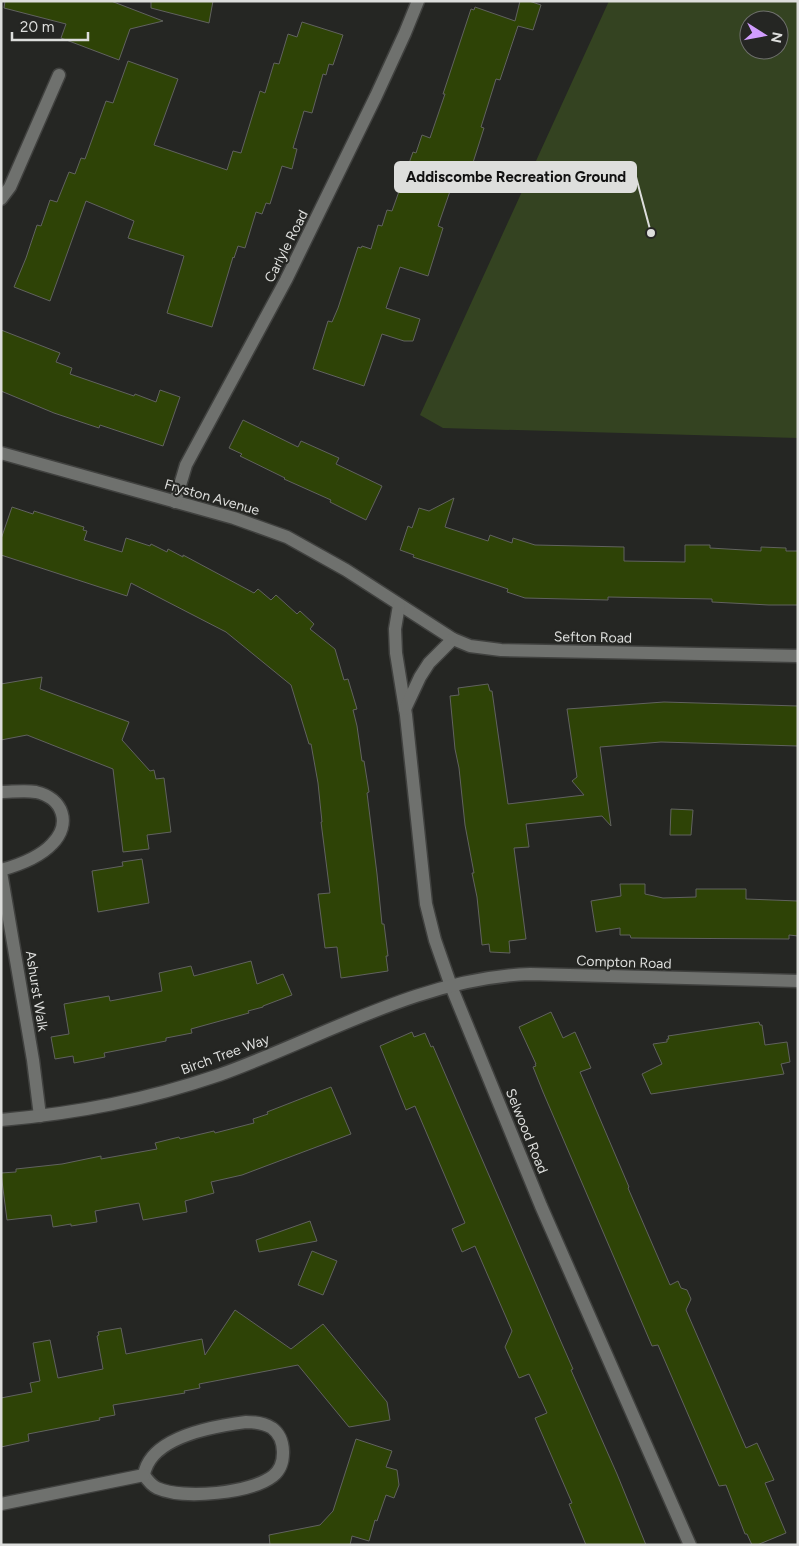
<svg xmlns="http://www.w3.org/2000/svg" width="799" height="1546" viewBox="0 0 799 1546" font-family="Figtree,sans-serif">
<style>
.green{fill:#344321;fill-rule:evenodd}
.building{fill:#2e4306;stroke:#61625f}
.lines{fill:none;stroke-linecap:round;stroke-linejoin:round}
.street-casing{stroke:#40413f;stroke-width:15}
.street{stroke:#6f716e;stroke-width:12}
.labels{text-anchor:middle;stroke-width:4;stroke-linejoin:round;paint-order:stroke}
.street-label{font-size:14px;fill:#dddedc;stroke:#252623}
.leader{fill:none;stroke:#dddedc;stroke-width:2}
.callout-dot{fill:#dddedc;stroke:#252623;stroke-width:2}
.callout{fill:#dddedc;stroke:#dddedc;stroke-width:2}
.callout-label{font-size:15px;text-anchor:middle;font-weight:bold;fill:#111}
</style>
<rect width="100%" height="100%" fill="#252623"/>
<path class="green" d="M609,1H798V438L443,428L420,415ZM749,20H779V50H749Z"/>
<g class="building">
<polygon points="5,1 111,1 163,21 130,29 119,60 61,38 66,24 4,8"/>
<polygon points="151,1 213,1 209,23 151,8"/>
<polygon points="520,1 529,1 541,5 533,30 518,26 500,80 496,79 481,127 484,128 470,172 458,168 438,226 443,228 428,276 400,267 386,308 420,319 413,341 404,341 382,334 364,386 313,369 328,321 332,322 338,308 358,247 361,248 362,246 371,249 378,225 382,226 387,210 392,211 413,152 416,153 422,135 430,138 445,94 443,94 471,9 474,10 475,7 515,21"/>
<polygon points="302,22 343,35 333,65 329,64 326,75 323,74 312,113 304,111 293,148 297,149 292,169 282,166 270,204 266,203 262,214 256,212 245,248 238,246 234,258 233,257 212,327 167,313 184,256 128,238 134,221 86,201 50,301 14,287 26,258 37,225 41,226 50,200 57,202 69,172 75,174 81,158 85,159 106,101 113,103 128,61 178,79 154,145 227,170 233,151 241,153 260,91 265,93 274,63 279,64 288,34 297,37"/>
<polygon points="1,330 60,353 56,362 72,368 70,374 134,396 135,394 156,402 160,390 180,397 163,446 100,425 99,428 54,413 1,391"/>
<polygon points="243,420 298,447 301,441 339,458 336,464 382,486 366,520 330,502 331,500 284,479 285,478 240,456 242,454 229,448"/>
<polygon points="454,498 445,527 488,541 490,535 512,543 513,538 535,545 624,547 624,561 685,562 685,545 710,545 710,548 761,551 761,547 786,548 786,551 798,551 798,605 769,605 712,602 712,599 608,597 608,600 525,598 507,592 508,589 413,557 414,555 400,550 408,526 412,528 419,508 429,511"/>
<polygon points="12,507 33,514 34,511 84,527 83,530 87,531 84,540 122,552 126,538 150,546 151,544 167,552 168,549 183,557 183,555 254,593 258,589 271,600 276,595 297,614 300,611 314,624 310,629 335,649 344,680 348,679 357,709 353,710 357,726 362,761 364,761 369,792 367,793 377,874 382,924 384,924 388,956 386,956 388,971 341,978 337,947 325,948 318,894 330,893 321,822 322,822 318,783 311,744 309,744 291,685 226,632 131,583 127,596 1,555 1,539"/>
<polygon points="42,677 40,689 129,722 122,740 150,771 154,770 156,779 164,778 171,832 147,835 149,849 123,852 113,769 27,735 1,740 1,684"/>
<polygon points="488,684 490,691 492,691 508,804 584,795 572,781 577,777 567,709 664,702 798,706 798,746 661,742 600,747 611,826 602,816 526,824 529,847 514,848 526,939 509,941 510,953 490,952 489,944 482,945 477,897 472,873 474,873 465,825 459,768 455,749 450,696 459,695 458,688"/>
<polygon points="671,809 693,810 691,835 670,835"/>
<polygon points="142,859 149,903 98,912 92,871 123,866 122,862"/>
<polygon points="620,884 645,884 645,894 663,898 696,897 696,889 746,889 746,899 798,901 798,936 789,935 789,939 631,938 630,935 620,935 620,928 596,932 591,901 621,896"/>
<polygon points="251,961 257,984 283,974 292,995 263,1006 263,1007 248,1011 249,1013 191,1029 192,1033 166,1038 166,1041 104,1053 105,1057 74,1063 73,1056 55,1059 51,1037 69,1034 64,1004 109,996 110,1001 162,991 159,973 191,966 194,976"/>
<polygon points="551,1012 563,1038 575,1032 591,1068 580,1072 629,1187 628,1188 670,1285 678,1281 681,1288 687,1290 691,1299 686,1310 746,1448 757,1443 774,1480 765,1483 786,1533 757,1545 752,1545 747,1534 745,1534 726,1485 719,1486 658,1345 652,1346 543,1092 533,1067 536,1066 535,1064 536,1064 519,1027"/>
<polygon points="759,1022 760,1025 762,1025 765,1045 787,1042 790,1062 781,1064 784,1074 651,1094 642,1074 662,1064 653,1044 667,1042 667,1039 669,1039 668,1036"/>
<polygon points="412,1032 414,1037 425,1033 431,1047 433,1046 562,1344 573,1369 571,1370 617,1474 646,1545 586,1545 569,1504 572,1503 535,1418 547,1413 529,1374 519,1378 505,1347 512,1331 475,1246 462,1252 452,1229 465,1223 415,1106 406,1110 380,1046"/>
<polygon points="331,1087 351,1134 242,1175 211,1182 214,1193 185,1201 187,1212 143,1220 139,1203 95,1211 97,1222 71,1226 71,1224 53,1227 51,1215 7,1220 1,1173 16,1172 16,1169 62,1164 101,1156 101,1159 157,1149 155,1143 179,1137 180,1139 214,1131 215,1133 254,1123 253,1119 268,1114 267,1112"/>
<polygon points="310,1221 317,1241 259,1252 256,1240"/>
<polygon points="312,1251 337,1261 323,1295 298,1285"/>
<polygon points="235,1310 291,1349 323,1324 387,1402 390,1420 349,1427 298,1365 199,1384 200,1388 184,1391 185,1393 113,1405 115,1415 99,1418 100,1420 28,1434 29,1441 1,1447 1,1398 32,1392 30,1383 40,1381 33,1343 50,1340 58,1378 103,1369 97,1336 99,1335 98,1332 121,1328 126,1354 202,1339 205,1355"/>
<polygon points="356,1439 392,1451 386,1467 397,1470 399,1485 394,1498 386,1495 377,1521 375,1520 369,1541 352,1536 350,1545 270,1545 269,1535 320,1525 333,1511"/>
</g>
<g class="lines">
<defs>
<g id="street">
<polyline points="1,199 10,187 59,75"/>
<polyline points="1,453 234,518 287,537 346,570 453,639 470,646 501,650 798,656"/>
<polyline points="175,502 186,465 286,280 376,96 405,33 418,1"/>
<polyline points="399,605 395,629 396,653 406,715 426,904 435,940 451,986 541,1206 690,1545"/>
<polyline points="405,709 420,677 429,663 453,639"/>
<path d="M1,792C12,792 25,790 36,792C63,798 72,824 52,844C39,858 19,865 1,870"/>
<polyline points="1,872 33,1060 40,1116"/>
<path d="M1,1120C78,1113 146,1100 219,1075C322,1038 419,978 530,974L798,981"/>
<path d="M246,1422C255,1422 264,1423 272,1428C286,1438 287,1465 273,1476C251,1493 184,1500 157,1488C151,1485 148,1481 144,1475C150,1437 214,1426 246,1422Z"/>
<polyline points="1,1504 144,1475"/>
</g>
</defs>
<use href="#street" class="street-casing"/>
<use href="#street" class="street"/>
</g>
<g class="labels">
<g class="street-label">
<text transform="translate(286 246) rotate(-63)" y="5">Carlyle Road</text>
<text transform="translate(212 497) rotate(16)" y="5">Fryston Avenue</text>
<text transform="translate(593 637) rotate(1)" y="5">Sefton Road</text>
<text transform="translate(624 962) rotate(2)" y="5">Compton Road</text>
<text transform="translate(37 991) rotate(81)" y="5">Ashurst Walk</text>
<text transform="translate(225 1054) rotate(-20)" y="5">Birch Tree Way</text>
<text transform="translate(527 1131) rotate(68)" y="5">Selwood Road</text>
</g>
</g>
<path class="leader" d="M651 233L636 177"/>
<circle class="callout-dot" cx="651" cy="233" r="5"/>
<rect class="callout" x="395" y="162" width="241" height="30" rx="5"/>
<g class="callout-label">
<text x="516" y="182">Addiscombe Recreation Ground</text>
</g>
<rect width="799" height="1546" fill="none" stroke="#dddedc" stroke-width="5"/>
<g transform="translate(764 35) rotate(101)"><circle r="24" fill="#252623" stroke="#6f706d"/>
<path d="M0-4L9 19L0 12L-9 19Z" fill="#d19dfe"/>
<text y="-8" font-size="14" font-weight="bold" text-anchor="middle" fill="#dddedc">N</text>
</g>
<path d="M12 32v8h76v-8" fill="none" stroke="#dddedc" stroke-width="2.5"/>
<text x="20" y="32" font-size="15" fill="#dddedc" stroke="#252623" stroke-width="4" paint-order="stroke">20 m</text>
</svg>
